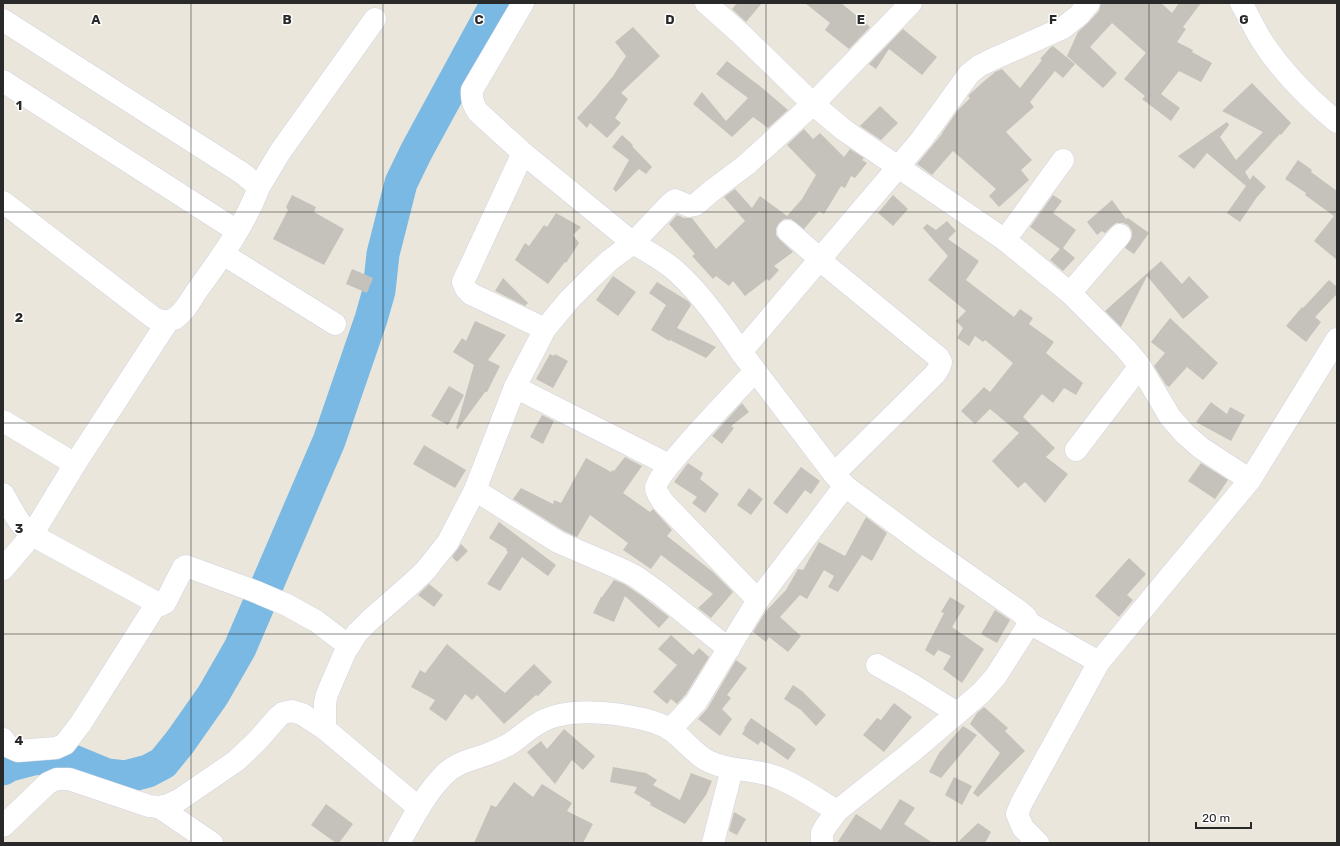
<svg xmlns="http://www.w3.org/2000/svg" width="1340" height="846" viewBox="0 0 1340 846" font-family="Rubik,sans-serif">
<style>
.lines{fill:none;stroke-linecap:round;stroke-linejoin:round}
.river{stroke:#79b9e3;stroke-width:33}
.building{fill:#c5c2bc}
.minor-casing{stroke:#d2d3e1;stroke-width:23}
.minor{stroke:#fff;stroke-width:22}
.grid{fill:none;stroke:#292929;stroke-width:1;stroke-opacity:0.55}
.grid-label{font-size:13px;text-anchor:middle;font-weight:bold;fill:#292929;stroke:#fff;stroke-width:3;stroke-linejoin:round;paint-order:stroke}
</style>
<rect width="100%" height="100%" fill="#eae6dc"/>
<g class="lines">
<polyline class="river" points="3,769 10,765 33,759 54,757 73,761 107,775 125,777 148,771 163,763 180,742 213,695 240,648 329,441 371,319 379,291 383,254 401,183 416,152 497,3"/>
</g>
<g class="building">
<polygon points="737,3 762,3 746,22 732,9"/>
<polygon points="805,3 841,3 870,27 849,49 825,30 830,23"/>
<polygon points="1101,3 1161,3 1172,13 1179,3 1201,3 1183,27 1186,29 1177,42 1193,50 1192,52 1212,63 1201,82 1179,71 1161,94 1180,108 1171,121 1142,99 1145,96 1124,79 1146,53 1112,23 1090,47 1117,73 1103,88 1067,56 1078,32 1088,23 1099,11"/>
<polygon points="633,27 660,56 621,93 628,99 615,118 621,123 607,138 590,123 587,128 577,118 595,98 613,76 626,56 615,42"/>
<polygon points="903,29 937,57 922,75 889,49 876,69 869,64"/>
<polygon points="1053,46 1075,64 1063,78 1055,71 1030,102 1034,107 1006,132 1032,160 1021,170 1029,180 999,207 989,196 996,189 953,151 932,175 917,164 942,134 942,133 958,110 970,98 968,96 971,93 982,83 995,72 1002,69 1020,88 1042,60 1040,59 1050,48"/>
<polygon points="727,61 761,87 788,110 768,128 753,117 732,137 693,104 702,92 726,121 748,98 716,74"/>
<polygon points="1252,83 1291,123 1281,135 1280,134 1245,172 1250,180 1253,175 1266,187 1257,197 1240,222 1227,213 1246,186 1207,153 1194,169 1178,156 1227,122 1229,125 1220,137 1236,160 1263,132 1222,111"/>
<polygon points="880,106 898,123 881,140 860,126"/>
<polygon points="804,129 813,139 820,133 844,157 850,149 864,158 862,160 867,163 855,178 851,176 845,188 841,186 824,214 819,211 804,229 791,219 784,219 779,223 776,228 776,235 780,240 793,252 774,266 779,270 769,281 767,279 745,296 733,281 729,286 716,276 713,279 692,256 695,254 669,224 677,215 684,218 692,218 716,249 745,221 724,197 735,189 752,208 760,196 787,216 802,199 816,175 787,145"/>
<polygon points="622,135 633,145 632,146 652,167 646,174 639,169 616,192 613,189 629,160 612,147"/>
<polygon points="1298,160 1312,170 1311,172 1337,191 1337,260 1314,241 1334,216 1305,195 1306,193 1285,179"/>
<polygon points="292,195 316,207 314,212 344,229 324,265 273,239 288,210 286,207"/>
<polygon points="893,195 908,209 893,226 878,213"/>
<polygon points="1053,195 1062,201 1053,213 1076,230 1063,248 1075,258 1063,271 1050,260 1060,249 1030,227"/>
<polygon points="1112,200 1126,219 1128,218 1149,233 1134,254 1125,248 1132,237 1132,231 1128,225 1123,223 1116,223 1111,227 1105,233 1102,231 1097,235 1087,222"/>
<polygon points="556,213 581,227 573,235 579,243 566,263 565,262 548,284 515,260 525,243 529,246 544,225 547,227"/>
<polygon points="947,221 956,231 948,239 979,261 966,280 1014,317 1020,309 1033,318 1029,324 1054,342 1046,353 1083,383 1076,395 1064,388 1053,403 1042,394 1023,417 1055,448 1046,457 1068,474 1045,503 1025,482 1018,488 992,461 1019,433 990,409 975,424 961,411 984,387 990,392 1013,363 985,340 983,342 975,336 969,346 957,338 963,328 956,321 966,311 928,280 948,256 923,228 927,224 936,230"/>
<polygon points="1161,261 1182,284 1189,276 1209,297 1183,319 1147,276 1121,327 1105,311"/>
<polygon points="352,269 373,278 367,293 346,284"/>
<polygon points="613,276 636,292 618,316 596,300"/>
<polygon points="503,278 528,303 525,306 495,291"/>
<polygon points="1329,280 1337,287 1337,294 1315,317 1321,322 1306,342 1286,326 1302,307 1303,308"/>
<polygon points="657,282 688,301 691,305 677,328 716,347 706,358 670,340 669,341 651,330 666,305 649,293"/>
<polygon points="1170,318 1218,363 1203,380 1187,367 1169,387 1166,385 1154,366 1165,353 1151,342"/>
<polygon points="475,321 506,335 488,360 500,366 487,392 485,392 458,429 456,428 474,365 453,352 462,338 466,341"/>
<polygon points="550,354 554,356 555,354 568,361 553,388 536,379"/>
<polygon points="449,386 464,395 448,425 431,416"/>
<polygon points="1211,402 1227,414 1230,407 1245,415 1231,441 1196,422"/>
<polygon points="742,403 749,412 731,426 734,428 722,444 712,436"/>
<polygon points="542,415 554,421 543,444 530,437"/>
<polygon points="424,445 466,470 455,488 413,464"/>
<polygon points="625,457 642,466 623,493 650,512 653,509 672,530 667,536 713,572 733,592 711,618 698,608 713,594 661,555 651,569 623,550 628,543 590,515 577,537 564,531 513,499 521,488 553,504 554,500 561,503 586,458 611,472 612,470 614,471"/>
<polygon points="688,463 703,473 700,479 719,494 705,513 692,503 697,497 674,482"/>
<polygon points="1201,463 1228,480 1215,499 1188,481"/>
<polygon points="801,467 820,481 811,494 805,490 787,514 773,503"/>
<polygon points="749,488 763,499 751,515 737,505"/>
<polygon points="866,517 887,533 872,561 862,555 838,592 828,587 834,576 824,570 807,599 800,595 780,617 801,636 788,652 769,637 766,642 753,632 766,611 786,590 798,569 803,570 819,542 845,556"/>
<polygon points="499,522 556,565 548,576 522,557 500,591 487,584 508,552 506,550 507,549 489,538"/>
<polygon points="461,544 468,551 457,562 452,557"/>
<polygon points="1129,558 1146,574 1127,595 1133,600 1119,617 1095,596"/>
<polygon points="614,580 624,584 642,596 669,617 659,628 625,596 614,622 593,613 601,597 602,597"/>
<polygon points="429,584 443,595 434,607 418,595"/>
<polygon points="950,597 965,606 952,627 984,649 962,683 943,669 951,656 938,650 934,656 925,650 944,613 941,612"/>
<polygon points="995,610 1010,620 997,643 981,634"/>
<polygon points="671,635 693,655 699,648 709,657 686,694 677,704 671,699 667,704 653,692 677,665 658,649"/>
<polygon points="447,644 505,693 534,664 552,682 538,696 536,695 504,724 477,695 472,700 465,694 446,721 429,709 435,700 411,687 420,670 425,673"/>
<polygon points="736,660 747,668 727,695 731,698 722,709 732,719 720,736 698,719 707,709"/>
<polygon points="793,685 802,691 826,715 816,726 801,710 784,699"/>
<polygon points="894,703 912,717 884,752 863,735 877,718 881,720"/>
<polygon points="984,707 1008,728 1005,731 1025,751 978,797 973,793 1000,753 970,724 977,713"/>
<polygon points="751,718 796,749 788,760 761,741 758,745 742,734 745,729 744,728"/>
<polygon points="963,726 977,735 941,778 929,772 939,753"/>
<polygon points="564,729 595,756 583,770 572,760 555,784 527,752 541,741 547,749"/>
<polygon points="613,767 646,773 657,780 653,785 680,800 691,773 712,781 706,795 685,824 650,805 651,803 634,793 637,787 610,782"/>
<polygon points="954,777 972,786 962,805 945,795"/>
<polygon points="514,782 533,797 542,784 572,803 567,811 593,824 583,843 474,843 491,805 496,807"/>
<polygon points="900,799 915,808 904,824 933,843 837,843 856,814 881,830"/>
<polygon points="326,804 353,824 339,843 336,843 311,825"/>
<polygon points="734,812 746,819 737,835 729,831"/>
<polygon points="978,823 991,832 985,843 957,843"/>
</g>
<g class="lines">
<defs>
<g id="minor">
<path d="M523,3L472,90C471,99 473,105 478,112L523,153L633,243L670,204L675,200L689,206L695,205L714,189L746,165L813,104L911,3"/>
<polyline points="706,3 742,35 813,104 844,130 1005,240 1070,293 1126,349 1140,366 1170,417 1185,434 1201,448 1250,480"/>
<path d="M1241,3C1249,16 1255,31 1264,44C1284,74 1309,99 1337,122"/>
<path d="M3,20L242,173L259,187C245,225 220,259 196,292C190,301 184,313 174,319C168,322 160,321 154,318L3,202"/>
<polyline points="3,81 237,231"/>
<polyline points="523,153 463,282 466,289 471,294 545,329"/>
<polyline points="259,187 280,152 375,19"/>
<polyline points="788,231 820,259"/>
<polyline points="1005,240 1063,160"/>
<polyline points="223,254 335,324"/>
<polyline points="827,266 938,357 941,362 939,368 935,374 834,474"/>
<polyline points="1070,293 1120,235"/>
<path d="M755,371C740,388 656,473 656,488C656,493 661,498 663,502L758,600"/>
<polyline points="515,387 669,465"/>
<polyline points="3,421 75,464"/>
<polyline points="1076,450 1140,366"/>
<polyline points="475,490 558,542 623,570 635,576 659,593 729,649"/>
<polyline points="3,494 15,515 21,524 32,535 157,603 161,605 165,603 183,568 186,566 254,591 287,605 316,621 349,646"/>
<polyline points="3,569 32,535 75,464 168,321"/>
<polyline points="1029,623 1099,662"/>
<polyline points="877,665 911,684 957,713"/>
<path d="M325,729V703L327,694L346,650L357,633L370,620L410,585L425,571L448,542L475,490L515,387L545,329L569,300L592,277L610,260L633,243C648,252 664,260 677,272C702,295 722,324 741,352"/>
<polyline points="670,730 696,702 758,600 845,486"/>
<polyline points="3,739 9,747 18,751 56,748 65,744 81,723 157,603"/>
<polyline points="159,807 212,843"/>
<polyline points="3,826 48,783 57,779 69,779 149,806 159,807 168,805 179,800 236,761 257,741 278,717 283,713 292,711 302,714 325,729 419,808"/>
<path d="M399,843C412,820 425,794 444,775C457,761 474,760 490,753C498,750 507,746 514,741C522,735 530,728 539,723C566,707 613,712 643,719C651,721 664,725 671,730C684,739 694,754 708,761C730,772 754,768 776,777C796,784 818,800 837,811"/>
<polyline points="713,843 732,769"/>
<polyline points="822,843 822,833 826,826 837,811 909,754 981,693 996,676 1024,632 1029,623 1026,617 1019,611 926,546 845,486 834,474 741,352 921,140 969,74 979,66 991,60 1063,28 1079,15 1089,3"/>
<polyline points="1038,843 1023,828 1017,814 1022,802 1099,662 1250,480 1337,339"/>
</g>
</defs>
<use href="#minor" class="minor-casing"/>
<use href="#minor" class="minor"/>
</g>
<path class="grid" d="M191,3V843M383,3V843M574,3V843M766,3V843M957,3V843M1149,3V843M3,212H1337M3,423H1337M3,634H1337"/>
<g class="grid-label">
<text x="96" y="24">A</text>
<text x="287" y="24">B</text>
<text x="479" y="24">C</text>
<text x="670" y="24">D</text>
<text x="861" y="24">E</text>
<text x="1053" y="24">F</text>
<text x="1244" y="24">G</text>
<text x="19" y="110">1</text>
<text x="19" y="322">2</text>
<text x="19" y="533">3</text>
<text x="19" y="745">4</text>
</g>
<rect width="1340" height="846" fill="none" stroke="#292929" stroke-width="8"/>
<path d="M1196 822v6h55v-6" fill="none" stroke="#292929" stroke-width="2"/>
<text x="1202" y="822" font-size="12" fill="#292929" stroke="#ffffff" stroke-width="3" paint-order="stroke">20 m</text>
</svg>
